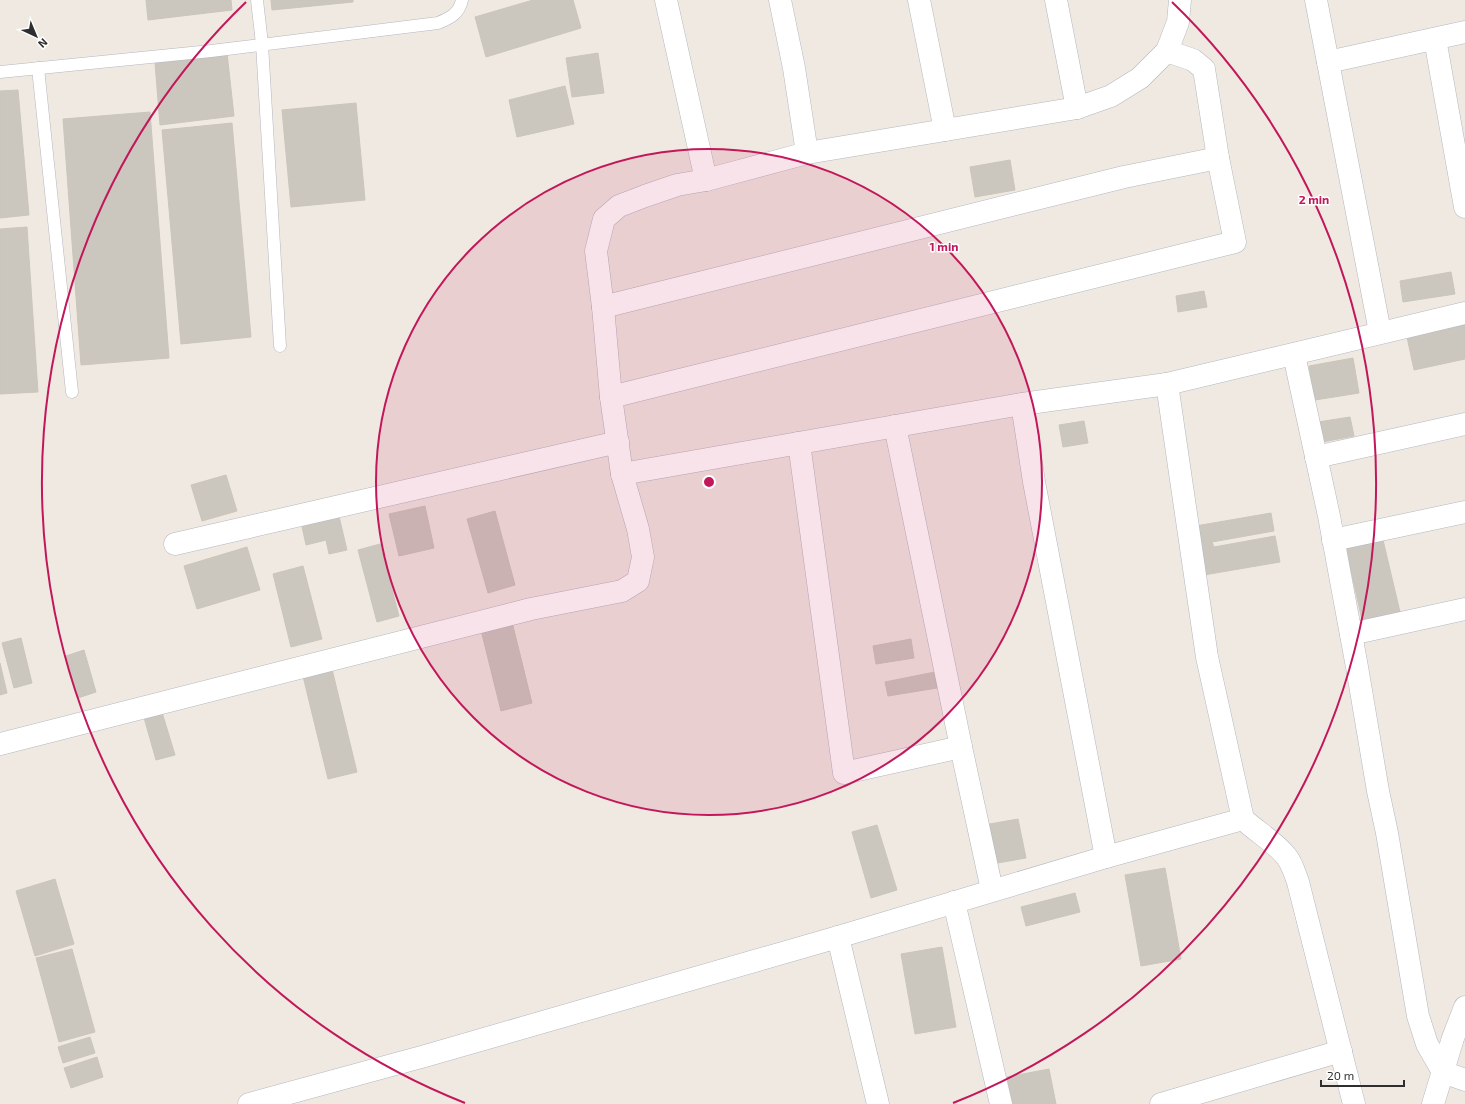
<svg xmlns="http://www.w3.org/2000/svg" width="1465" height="1104" viewBox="0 0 1465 1104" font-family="'Exo 2',sans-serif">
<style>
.building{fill:#cbc7bf;stroke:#cbc5ba}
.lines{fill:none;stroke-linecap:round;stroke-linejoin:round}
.lane-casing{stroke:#b4b7c1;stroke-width:13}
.street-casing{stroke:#b4b7c1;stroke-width:23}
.lane{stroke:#fff;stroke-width:12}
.street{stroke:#fff;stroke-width:22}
.ring{fill:none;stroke:#c2185b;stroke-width:2}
.centre{fill:#c2185b;stroke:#fff;stroke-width:2}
.ring-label{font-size:12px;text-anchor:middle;font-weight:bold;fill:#c2185b;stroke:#fff;stroke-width:3;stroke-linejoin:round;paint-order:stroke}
</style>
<rect width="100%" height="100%" fill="#efe9e1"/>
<g class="building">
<polygon points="146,0 231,0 232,10 148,20"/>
<polygon points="271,0 353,0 353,2 272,10"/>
<polygon points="533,0 573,0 581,28 486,57 475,17"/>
<polygon points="227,53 234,116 160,125 155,63"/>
<polygon points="598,53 604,93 572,97 566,58"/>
<polygon points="565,86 574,124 517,137 509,100"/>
<polygon points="18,90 29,215 0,218 0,91"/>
<polygon points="356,103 365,200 291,207 282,110"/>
<polygon points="150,112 169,358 81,365 63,119"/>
<polygon points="232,123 251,337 181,344 162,130"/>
<polygon points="1010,160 1015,190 975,197 970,167"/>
<polygon points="27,227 38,392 0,394 0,229"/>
<polygon points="1451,272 1455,294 1403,302 1400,281"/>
<polygon points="1204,291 1207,307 1178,312 1176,296"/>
<polygon points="1465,325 1465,359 1414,370 1407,337"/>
<polygon points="1353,358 1359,393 1315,400 1309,366"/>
<polygon points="1350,417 1354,436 1322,442 1318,422"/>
<polygon points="1084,421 1088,443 1063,447 1059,425"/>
<polygon points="226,475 237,511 202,521 191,485"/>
<polygon points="425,506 434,548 399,556 389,514"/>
<polygon points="337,508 347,550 329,554 326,540 306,545 300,517"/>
<polygon points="495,511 515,585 488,593 467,519"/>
<polygon points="1271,513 1274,531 1212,542 1214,547 1275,536 1280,562 1198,576 1190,527"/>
<polygon points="1383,540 1400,612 1362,620 1346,548"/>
<polygon points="380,544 399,616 377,622 358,550"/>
<polygon points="247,547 260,590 197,609 184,566"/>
<polygon points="303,566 322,639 291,647 273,574"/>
<polygon points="512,622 532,703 501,711 481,630"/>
<polygon points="21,638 32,683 14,688 2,643"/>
<polygon points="911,639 914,658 876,664 873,646"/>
<polygon points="84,650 96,692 78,698 66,656"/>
<polygon points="0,663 7,693 0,695"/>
<polygon points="331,665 357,772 328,779 302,672"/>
<polygon points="935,672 937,688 888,696 885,682"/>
<polygon points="161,709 175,755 156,760 143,714"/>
<polygon points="1018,819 1026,858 992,864 984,825"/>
<polygon points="877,825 897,890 871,898 852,832"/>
<polygon points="1165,868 1181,959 1141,966 1125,875"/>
<polygon points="55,879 74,944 35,956 16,891"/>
<polygon points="1075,893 1080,912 1026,926 1021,907"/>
<polygon points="942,947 956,1027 915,1034 901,954"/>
<polygon points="72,949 95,1032 59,1042 36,958"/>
<polygon points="90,1037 95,1053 63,1063 58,1047"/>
<polygon points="97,1057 103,1077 71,1088 64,1068"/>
<polygon points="1049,1069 1056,1104 1013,1104 1007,1077"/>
</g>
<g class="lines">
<defs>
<g id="lane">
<polyline points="257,0 262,44 280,346"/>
<polyline points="38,68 72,392"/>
<path d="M0,72L211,51L438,23C450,18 459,14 462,0"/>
</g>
<g id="street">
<polyline points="666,0 706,180"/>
<polyline points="780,0 794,68 807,153"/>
<polyline points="919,0 945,130"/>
<polyline points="1056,0 1077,108"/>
<polyline points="1316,0 1380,332"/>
<polyline points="1435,39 1465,207"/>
<polyline points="1328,62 1465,32"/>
<polyline points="603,307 1124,177 1218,158"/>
<polyline points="1294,355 1329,516 1357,667 1378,791 1387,833 1418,1016 1427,1044 1443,1072 1465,1080"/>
<path d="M1167,384L1207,657L1243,819C1257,832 1275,842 1286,856C1292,863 1295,874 1298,882L1354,1104"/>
<polyline points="611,397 1235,242 1218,158 1204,69 1193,60 1167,51"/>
<polyline points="1022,404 1034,482 1106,857"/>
<polyline points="895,426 961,747 992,890"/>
<polyline points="799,443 844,773 961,747"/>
<polyline points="1316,457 1465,424"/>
<polyline points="622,474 1022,404 1167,384 1465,313"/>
<polyline points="1333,540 1465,512"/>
<polyline points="175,544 618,442"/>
<polyline points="1351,634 1465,609"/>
<polyline points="0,744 531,609 622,591 638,581 643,557 638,529 622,474 611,397 603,307 596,251 604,219 619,206 645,196 677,185 706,180 807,153 1077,108 1111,96 1140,78 1167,51 1178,22 1180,0"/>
<polyline points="954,902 1001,1104"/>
<polyline points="838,937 878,1104"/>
<polyline points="249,1104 425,1056 838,937 1106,857 1243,819"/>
<polyline points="1161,1104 1341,1051"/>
<polyline points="1433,1104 1453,1038 1465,1007"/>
</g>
</defs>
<use href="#lane" class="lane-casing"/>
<use href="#street" class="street-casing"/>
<use href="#lane" class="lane"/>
<use href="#street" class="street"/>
</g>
<circle cx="709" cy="482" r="333" fill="#c2185b" fill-opacity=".12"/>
<g class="ring">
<circle cx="709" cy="482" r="333"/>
<path d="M465 1103A667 667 0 0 1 246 2M1172 2A667 667 0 0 1 953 1103"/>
</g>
<circle cx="709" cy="482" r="6" class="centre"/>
<g class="ring-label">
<text x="1314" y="204">2 min</text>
<text x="944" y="251">1 min</text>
</g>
<g transform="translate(36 36) rotate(136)" stroke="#ffffff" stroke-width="3" paint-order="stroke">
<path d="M0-3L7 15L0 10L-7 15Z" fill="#2e2e2e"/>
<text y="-6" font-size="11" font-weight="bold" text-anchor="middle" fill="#2e2e2e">N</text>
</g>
<path d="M1321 1080v6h83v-6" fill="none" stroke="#2e2e2e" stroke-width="2"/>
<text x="1327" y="1080" font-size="12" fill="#2e2e2e" stroke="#ffffff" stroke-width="3" paint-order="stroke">20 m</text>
</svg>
